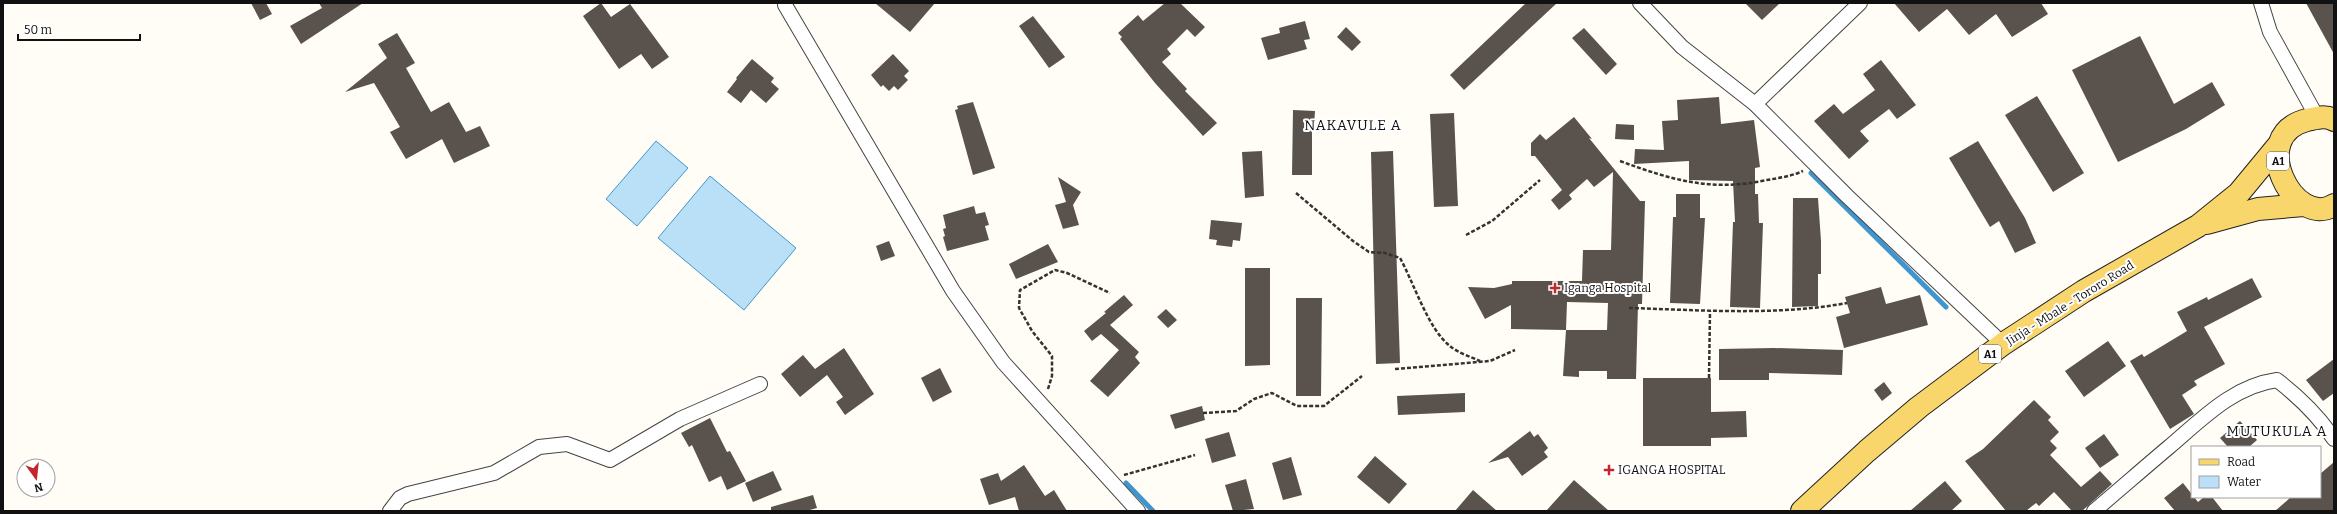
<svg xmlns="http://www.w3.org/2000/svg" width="2337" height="514" viewBox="0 0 2337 514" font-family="Bitter,serif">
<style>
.water{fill:#b9e0f7;stroke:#3f96cf}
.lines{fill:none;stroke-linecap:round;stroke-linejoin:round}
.stream{stroke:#3f96cf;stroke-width:5}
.building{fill:#5a524d;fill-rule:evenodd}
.street-casing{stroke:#444;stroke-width:16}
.primary-casing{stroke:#222;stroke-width:24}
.path{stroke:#333;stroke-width:2.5;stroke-dasharray:4 2;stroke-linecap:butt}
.street{stroke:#fff;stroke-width:14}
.primary{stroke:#f9d66b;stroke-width:22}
.poi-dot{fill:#c4262e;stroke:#fff;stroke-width:1.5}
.labels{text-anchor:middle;stroke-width:4;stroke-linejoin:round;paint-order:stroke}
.shield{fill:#fff;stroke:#585858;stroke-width:1}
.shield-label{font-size:11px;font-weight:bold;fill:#111}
.poi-label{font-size:12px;fill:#111;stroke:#fff;text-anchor:start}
.street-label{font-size:12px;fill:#111;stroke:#fff}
.quarter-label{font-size:14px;letter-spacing:1px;fill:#111;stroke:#fff}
</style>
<rect width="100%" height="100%" fill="#fffdf5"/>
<g class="water">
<polygon points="656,141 688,168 637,226 606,199"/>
<polygon points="710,176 796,248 744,310 658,238"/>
</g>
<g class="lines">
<g class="stream">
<polyline points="1811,173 1946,307"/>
<polyline points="1126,483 1153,511"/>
</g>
</g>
<g class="building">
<polygon points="251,3 266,3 272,14 260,20"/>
<polygon points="319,3 363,3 301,44 290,26 322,8"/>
<polygon points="601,3 611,17 630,4 669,57 652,69 641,54 619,69 583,16"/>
<polygon points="875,3 935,3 910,32"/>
<polygon points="1165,3 1180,3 1205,27 1195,37 1187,29 1167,49 1171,54 1162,62 1187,89 1185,91 1217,123 1203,136 1155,83 1120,39 1122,37 1118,33 1138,15 1143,21"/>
<polygon points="1526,3 1557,3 1464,90 1450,75"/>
<polygon points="1745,3 1780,3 1762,20"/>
<polygon points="1894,3 2041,3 2048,14 2012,37 1996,14 1969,35 1947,9 1919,32"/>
<polygon points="2306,3 2334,3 2334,54"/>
<polygon points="1033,16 1065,57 1049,68 1019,26"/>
<polygon points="1305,21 1310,39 1304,40 1307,49 1268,60 1261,38 1280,33 1279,28"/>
<polygon points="1346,27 1361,42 1352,51 1337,37"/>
<polygon points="1584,28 1617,64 1606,75 1572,38"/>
<polygon points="397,33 415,63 406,68 431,112 449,102 466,132 480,126 490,146 454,163 442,139 406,159 390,132 400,127 374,83 345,92 387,58 378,44"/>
<polygon points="2140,36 2174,104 2212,82 2225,105 2186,129 2118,162 2072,70"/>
<polygon points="893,54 909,71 904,76 908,80 898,90 894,86 889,91 883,85 881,87 871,75"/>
<polygon points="752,59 774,78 771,82 779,89 766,103 751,90 741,103 727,92 737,79 736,78"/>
<polygon points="1881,60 1916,105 1897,119 1889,109 1860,131 1869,141 1849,159 1814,121 1834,104 1843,114 1875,90 1863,74"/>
<polygon points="2037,96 2084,173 2053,192 2005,115"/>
<polygon points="1719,97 1721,124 1754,120 1760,167 1755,168 1755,194 1758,194 1759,223 1763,223 1760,308 1730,307 1733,222 1735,222 1733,181 1689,180 1689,161 1634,164 1635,149 1664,150 1662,121 1678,120 1677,100"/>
<polygon points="973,102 995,168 973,175 955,110 958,109 957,106"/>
<polygon points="1293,110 1315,111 1314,127 1312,126 1312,175 1292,175"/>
<polygon points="1454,113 1458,206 1434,207 1430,114"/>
<path d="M1574,117L1592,139L1589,138L1640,201H1645L1642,304H1638L1636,379H1607V371H1579V377L1563,376L1566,330L1511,329V305L1485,319L1468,287L1494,288L1512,284V281H1582L1583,250H1611L1613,172L1594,187L1587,179L1569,195L1572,199L1559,210L1551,200L1562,190L1535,156H1531V143L1540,134L1546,140ZM1567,302L1608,303L1607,330H1566Z"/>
<polygon points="1616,124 1634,125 1634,140 1615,139"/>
<polygon points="1978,141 2025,218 2036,243 2015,253 1999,221 1990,227 1949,158"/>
<polygon points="1262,151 1264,196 1245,198 1242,152"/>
<polygon points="1393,151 1400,363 1376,364 1371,152"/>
<polygon points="1058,177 1081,192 1073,205 1079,225 1063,229 1055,205 1066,202"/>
<polygon points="1676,194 1700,194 1700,218 1705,218 1700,304 1670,303 1673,217 1676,217"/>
<polygon points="1793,198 1818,198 1821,241 1821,274 1818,274 1818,306 1792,307"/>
<polygon points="974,206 976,214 985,212 989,225 985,226 989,240 947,251 943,237 945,236 943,229 946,228 943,215"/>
<polygon points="1211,220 1242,223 1240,241 1233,240 1232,247 1216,245 1217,240 1209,239"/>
<polygon points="889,241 895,256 881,261 876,246"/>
<polygon points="1048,244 1058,262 1016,279 1009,264"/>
<polygon points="1245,268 1270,268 1270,365 1245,366"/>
<polygon points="2252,278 2262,297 2204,327 2225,364 2194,381 2197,385 2182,395 2194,414 2170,429 2130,361 2142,354 2144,357 2187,331 2177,312 2207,297 2208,300"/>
<polygon points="1881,287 1886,304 1920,295 1928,325 1844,348 1836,317 1850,313 1845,297"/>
<polygon points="1124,295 1133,305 1110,325 1139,352 1135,357 1140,363 1108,397 1090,381 1119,350 1101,334 1092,341 1084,331 1106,313 1104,312"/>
<polygon points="1296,298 1322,298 1321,396 1296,396"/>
<polygon points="1166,309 1177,320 1168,328 1157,317"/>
<polygon points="2108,341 2126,366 2084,397 2065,371"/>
<polygon points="844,348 874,394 845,415 836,402 843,397 827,375 800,397 781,374 803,355 815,369"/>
<polygon points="1774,348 1843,350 1842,375 1769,373 1769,380 1719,380 1719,349"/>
<polygon points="2334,359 2334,393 2323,401 2306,380"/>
<polygon points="940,368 952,392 933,402 921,378"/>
<polygon points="1643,378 1711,378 1711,412 1746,411 1747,437 1711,438 1711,446 1643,446"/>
<polygon points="1884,382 1892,393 1882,401 1874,390"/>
<polygon points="1465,393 1465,412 1398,415 1397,396"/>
<polygon points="2034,400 2051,417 2048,420 2059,432 2050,441 2057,448 2050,455 2081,487 2100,471 2112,484 2082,511 2072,511 2054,492 2039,506 2036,503 2026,511 2006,511 1965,461 1983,449"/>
<polygon points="1202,406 1205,420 1175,429 1170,415"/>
<polygon points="710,418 727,452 730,451 746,481 727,490 721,476 709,482 692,445 689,447 681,433"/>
<polygon points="2240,421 2257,440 2249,447 2228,447 2220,438"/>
<polygon points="1530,431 1534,437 1538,434 1548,448 1544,452 1548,457 1522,476 1508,457 1488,463"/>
<polygon points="1229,432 1236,456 1212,463 1205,439"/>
<polygon points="2104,434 2119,455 2100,468 2085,448"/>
<polygon points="1375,456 1407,484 1389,504 1357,477"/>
<polygon points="1291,457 1302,495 1283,500 1272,463"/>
<polygon points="2334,462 2334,511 2275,511 2291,497 2320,497 2320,474"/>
<polygon points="1024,465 1045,496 1054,490 1067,511 1019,511 1015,497 989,505 980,479 998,473 1001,481"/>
<polygon points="773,471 782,490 753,502 745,483"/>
<polygon points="1246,479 1254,509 1233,511 1225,485"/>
<polygon points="1574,480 1609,511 1546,511"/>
<polygon points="1945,481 1962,501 1951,511 1910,511"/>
<polygon points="2183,483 2198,502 2204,497 2212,497 2223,511 2175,511 2164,498"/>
<polygon points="1473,490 1497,511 1455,511"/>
<polygon points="813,495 817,508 806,511 771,511 771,507"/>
</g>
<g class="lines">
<defs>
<g id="street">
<polyline points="1640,3 1682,47 1755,104 1847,196 2003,344"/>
<polyline points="2261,3 2270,32 2317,117"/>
<polyline points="785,5 953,291 1003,362 1138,511"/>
<polyline points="1755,104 1860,3"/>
<polyline points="390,511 400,498 408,494 494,473 539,447 567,444 610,460 680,419 760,384"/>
<path d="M2094,511C2119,490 2144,468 2169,447C2202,419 2233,386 2277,380C2299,397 2318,415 2334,439"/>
</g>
<g id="primary">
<path d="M2334,120C2325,115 2317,118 2307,120C2245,136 2295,230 2334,205"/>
<polyline points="2207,223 2258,209 2304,205"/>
<polyline points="1802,511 1867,451 1919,407 2003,344 2084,291 2198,226 2239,193 2277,147"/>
</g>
</defs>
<use href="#street" class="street-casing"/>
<use href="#primary" class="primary-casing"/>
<g class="path">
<path d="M1620,161C1672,180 1711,192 1767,180C1779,178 1792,176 1803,171"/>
<path d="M1296,193L1353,241L1369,252L1385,253L1400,258C1414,283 1428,329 1450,346C1458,353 1471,357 1480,361"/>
<polyline points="1466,235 1492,221 1540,180"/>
<path d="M1629,308C1701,310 1776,316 1847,303"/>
<polyline points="1395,369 1490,361 1515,350"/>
<polyline points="1709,378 1710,311"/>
<polyline points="1048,389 1052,376 1052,356 1032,331 1019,308 1020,290 1055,270 1067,273 1110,293"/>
<polyline points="1203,413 1236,411 1254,399 1272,393 1297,406 1324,406 1362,376"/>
<polyline points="1124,475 1195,455"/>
</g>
<use href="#street" class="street"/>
<use href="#primary" class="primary"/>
</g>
<g class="poi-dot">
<path d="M1553 282h4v4h4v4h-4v4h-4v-4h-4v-4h4z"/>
<path d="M1607 464h4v4h4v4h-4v4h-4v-4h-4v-4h4z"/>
</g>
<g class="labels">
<g class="shield">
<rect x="2267" y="152" width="22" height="18" rx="3"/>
<rect x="1979" y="345" width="22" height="18" rx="3"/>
</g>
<g class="shield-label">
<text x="2278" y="165">A1</text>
<text x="1990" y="358">A1</text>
</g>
<g class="poi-label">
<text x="1564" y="292">Iganga Hospital</text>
<text x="1618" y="474">IGANGA HOSPITAL</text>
</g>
<g class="street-label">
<text transform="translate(2070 303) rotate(-32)" y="4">Jinja - Mbale - Tororo Road</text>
</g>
<g class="quarter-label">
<text x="1353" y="130">NAKAVULE A</text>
<text x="2277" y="436">MUTUKULA A</text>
</g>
</g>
<rect width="2337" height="514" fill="none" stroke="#111111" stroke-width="8"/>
<rect x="2191" y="446" width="130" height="52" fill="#ffffff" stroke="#a0a0a0"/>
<rect x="2199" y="459" width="20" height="6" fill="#f9d66b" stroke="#a0a0a0"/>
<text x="2227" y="466" font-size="12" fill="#111111">Road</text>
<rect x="2199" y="476" width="20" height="12" fill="#b9e0f7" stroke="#a0a0a0"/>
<text x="2227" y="486" font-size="12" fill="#111111">Water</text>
<g transform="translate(36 478) rotate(165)"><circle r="19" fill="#ffffff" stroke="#a0a0a0"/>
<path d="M0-3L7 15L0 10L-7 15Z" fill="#c4262e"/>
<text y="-6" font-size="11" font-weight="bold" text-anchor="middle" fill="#111111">N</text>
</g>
<path d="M18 34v6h122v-6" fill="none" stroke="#111111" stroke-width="2"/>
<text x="24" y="34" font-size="12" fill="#111111" stroke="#ffffff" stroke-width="3" paint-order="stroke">50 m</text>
</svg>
